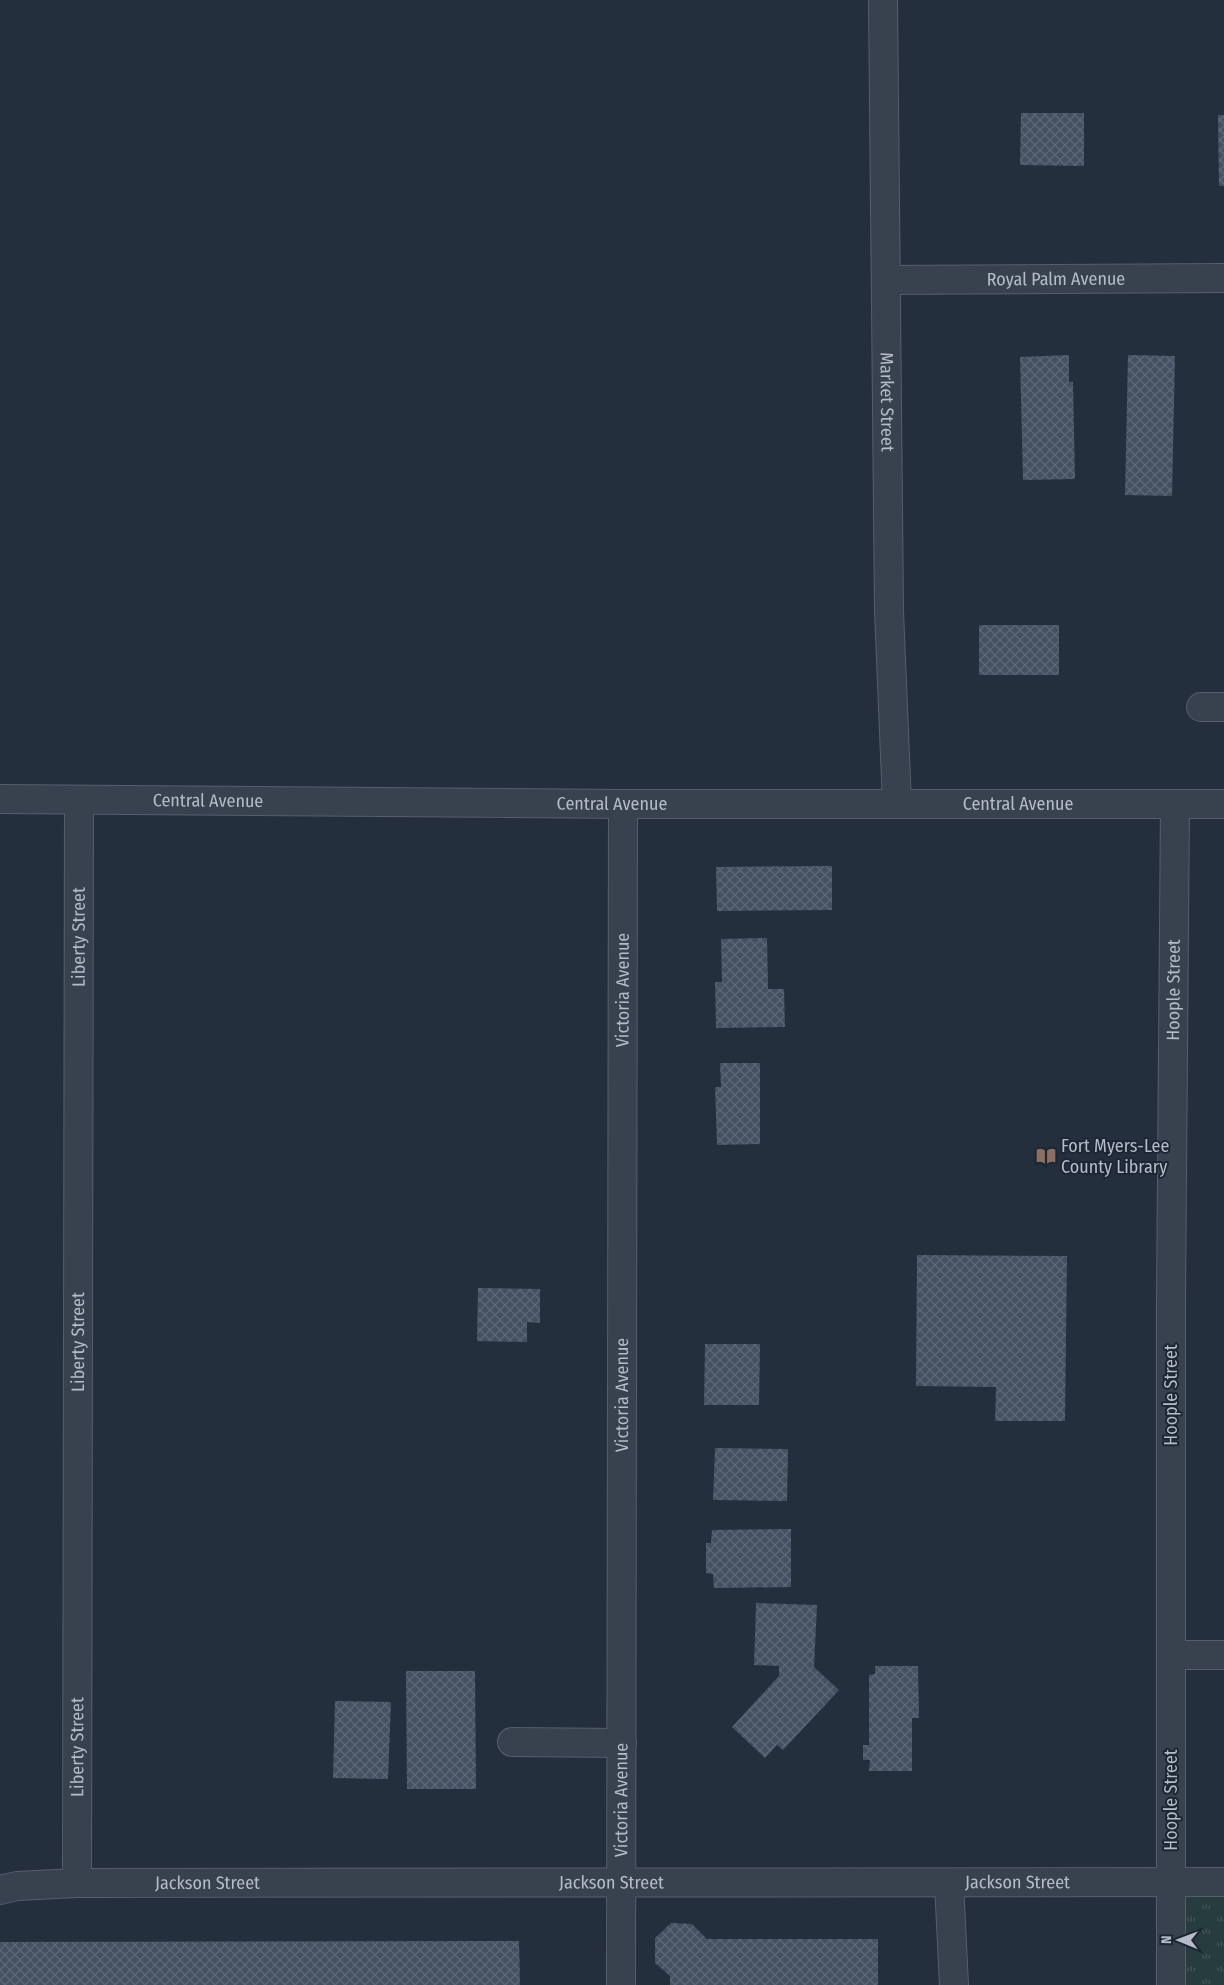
<svg xmlns="http://www.w3.org/2000/svg" width="1224" height="1985" viewBox="0 0 1224 1985" font-family="'Fira Sans Condensed',sans-serif">
<style>
.grass{fill:url(#grass-tufts)}
.building{fill:url(#building-cross-hatch)}
.lines{fill:none;stroke-linecap:round;stroke-linejoin:round}
.minor-casing{stroke:#565f6c;stroke-width:30}
.minor{stroke:#38414e;stroke-width:28}
.labels{text-anchor:middle;stroke-width:4;stroke-linejoin:round;paint-order:stroke}
.street-label{font-size:18px;fill:#b4bcc9;stroke:#1d2633}
.poi-label{font-size:18px;fill:#b4bcc9;stroke:#1d2633;text-anchor:start}
</style>
<defs>
<pattern id="grass-tufts" width="24" height="20" patternUnits="userSpaceOnUse" patternTransform="scale(1.25)"><rect width="24" height="20" fill="#263c3f"/><path d="M3 7l-1-3M5 7V3M7 7l1-3M15 17l-1-3M17 17v-4M19 17l1-3" fill="none" stroke="#435659"/></pattern>
<pattern id="building-cross-hatch" width="8" height="8" patternUnits="userSpaceOnUse" patternTransform="scale(1.25)"><rect width="8" height="8" fill="#455162"/><path d="M0 0l8 8M0 8l8-8" fill="none" stroke="#5d6877"/></pattern>
</defs>
<rect width="100%" height="100%" fill="#242f3e"/>
<rect class="grass" x="1182" y="1894" width="42" height="91"/>
<g class="building">
<polygon points="1021,113 1084,113 1084,166 1020,165"/>
<polygon points="1218,115 1224,115 1224,186 1219,186"/>
<polygon points="1069,355 1069,382 1073,382 1075,479 1023,480 1020,357"/>
<polygon points="1128,355 1175,356 1172,496 1125,495"/>
<rect x="979" y="625" width="80" height="50"/>
<polygon points="832,866 832,910 717,911 716,867"/>
<polygon points="767,938 768,989 784,989 785,1027 716,1028 715,982 722,982 721,939"/>
<polygon points="720,1063 760,1063 760,1144 717,1145 715,1087 721,1087"/>
<polygon points="917,1255 1067,1256 1065,1421 995,1421 996,1387 916,1386"/>
<polygon points="478,1288 540,1289 540,1323 527,1322 527,1342 477,1341"/>
<polygon points="705,1344 760,1344 759,1405 704,1405"/>
<polygon points="715,1448 788,1449 787,1501 713,1500"/>
<polygon points="791,1529 791,1587 714,1588 713,1574 706,1573 706,1543 711,1543 712,1530"/>
<polygon points="756,1603 817,1605 814,1667 839,1690 783,1750 777,1745 765,1758 732,1727 779,1676 779,1666 754,1665"/>
<polygon points="875,1666 918,1666 919,1718 912,1718 912,1771 869,1771 870,1760 863,1760 863,1745 869,1745 869,1675 875,1674"/>
<polygon points="406,1671 475,1671 476,1789 407,1789"/>
<polygon points="335,1701 391,1702 388,1779 333,1778"/>
<polygon points="671,1923 692,1924 707,1939 878,1939 878,1985 670,1985 670,1976 655,1963 655,1938"/>
<polygon points="519,1941 520,1985 0,1985 0,1942"/>
</g>
<g class="lines">
<defs>
<g id="minor">
<path id="s1" d="M883,0L889,611L897,804"/>
<path id="s2" d="M887,280L1224,278"/>
<polyline points="1201,707 1224,707"/>
<path id="s3" d="M0,799L623,804H1224"/>
<polyline points="1171,1655 1224,1655"/>
<polyline points="512,1742 622,1743"/>
<path id="s4" d="M77,1883L79,801"/>
<polyline points="949,1883 954,1985"/>
<path id="s5" d="M0,1890L17,1886L77,1883L1224,1882"/>
<path id="s6" d="M621,1985L623,804"/>
<path id="s7" d="M1171,1985V1300L1175,804"/>
</g>
</defs>
<use href="#minor" class="minor-casing"/>
<use href="#minor" class="minor"/>
</g>
<defs>
<symbol id="library-bare" viewBox="-9 -9 18 18"><path d="M-6-4Q-3-5.5-.7-3.5V5Q-3 3-6 4ZM6-4Q3-5.5 .7-3.5V5Q3 3 6 4Z" fill="#8d6e63" stroke="#1d2633" stroke-width="2.5" paint-order="stroke"/></symbol>
</defs>
<g fill-rule="evenodd">
<use href="#library-bare" x="1032" y="1142" width="28" height="28"/>
</g>
<g class="labels">
<g class="street-label">
<text dy="6" stroke="none"><textPath href="#s2" startOffset="169">Royal Palm Avenue</textPath></text>
<text dy="6" stroke="none"><textPath href="#s1" startOffset="402">Market Street</textPath></text>
<text dy="6" stroke="none"><textPath href="#s3" startOffset="208">Central Avenue</textPath></text>
<text dy="6" stroke="none"><textPath href="#s3" startOffset="612">Central Avenue</textPath></text>
<text dy="6" stroke="none"><textPath href="#s3" startOffset="1018">Central Avenue</textPath></text>
<text dy="6" stroke="none"><textPath href="#s4" startOffset="946">Liberty Street</textPath></text>
<text dy="6" stroke="none"><textPath href="#s6" startOffset="995">Victoria Avenue</textPath></text>
<text dy="6" stroke="none"><textPath href="#s7" startOffset="995">Hoople Street</textPath></text>
<text dy="6" stroke="none"><textPath href="#s4" startOffset="541">Liberty Street</textPath></text>
<text dy="6" stroke="none"><textPath href="#s6" startOffset="590">Victoria Avenue</textPath></text>
<text transform="translate(1171 1395) rotate(-90)" y="6">Hoople Street</text>
<text dy="6" stroke="none"><textPath href="#s4" startOffset="136">Liberty Street</textPath></text>
<text dy="6" stroke="none"><textPath href="#s6" startOffset="185">Victoria Avenue</textPath></text>
<text transform="translate(1171 1800) rotate(-90)" y="6">Hoople Street</text>
<text dy="6" stroke="none"><textPath href="#s5" startOffset="208">Jackson Street</textPath></text>
<text dy="6" stroke="none"><textPath href="#s5" startOffset="612">Jackson Street</textPath></text>
<text dy="6" stroke="none"><textPath href="#s5" startOffset="1018">Jackson Street</textPath></text>
</g>
<g class="poi-label">
<text x="1061" y="1152">Fort Myers-Lee<tspan x="1061" dy="21">County Library</tspan></text>
</g>
</g>
<g transform="translate(1179 1940) rotate(271)" stroke="#1d2633" stroke-width="4" paint-order="stroke">
<path d="M0-4L9 19L0 12L-9 19Z" fill="#b4bcc9"/>
<text y="-8" font-size="14" font-weight="bold" text-anchor="middle" fill="#b4bcc9">N</text>
</g>
</svg>
